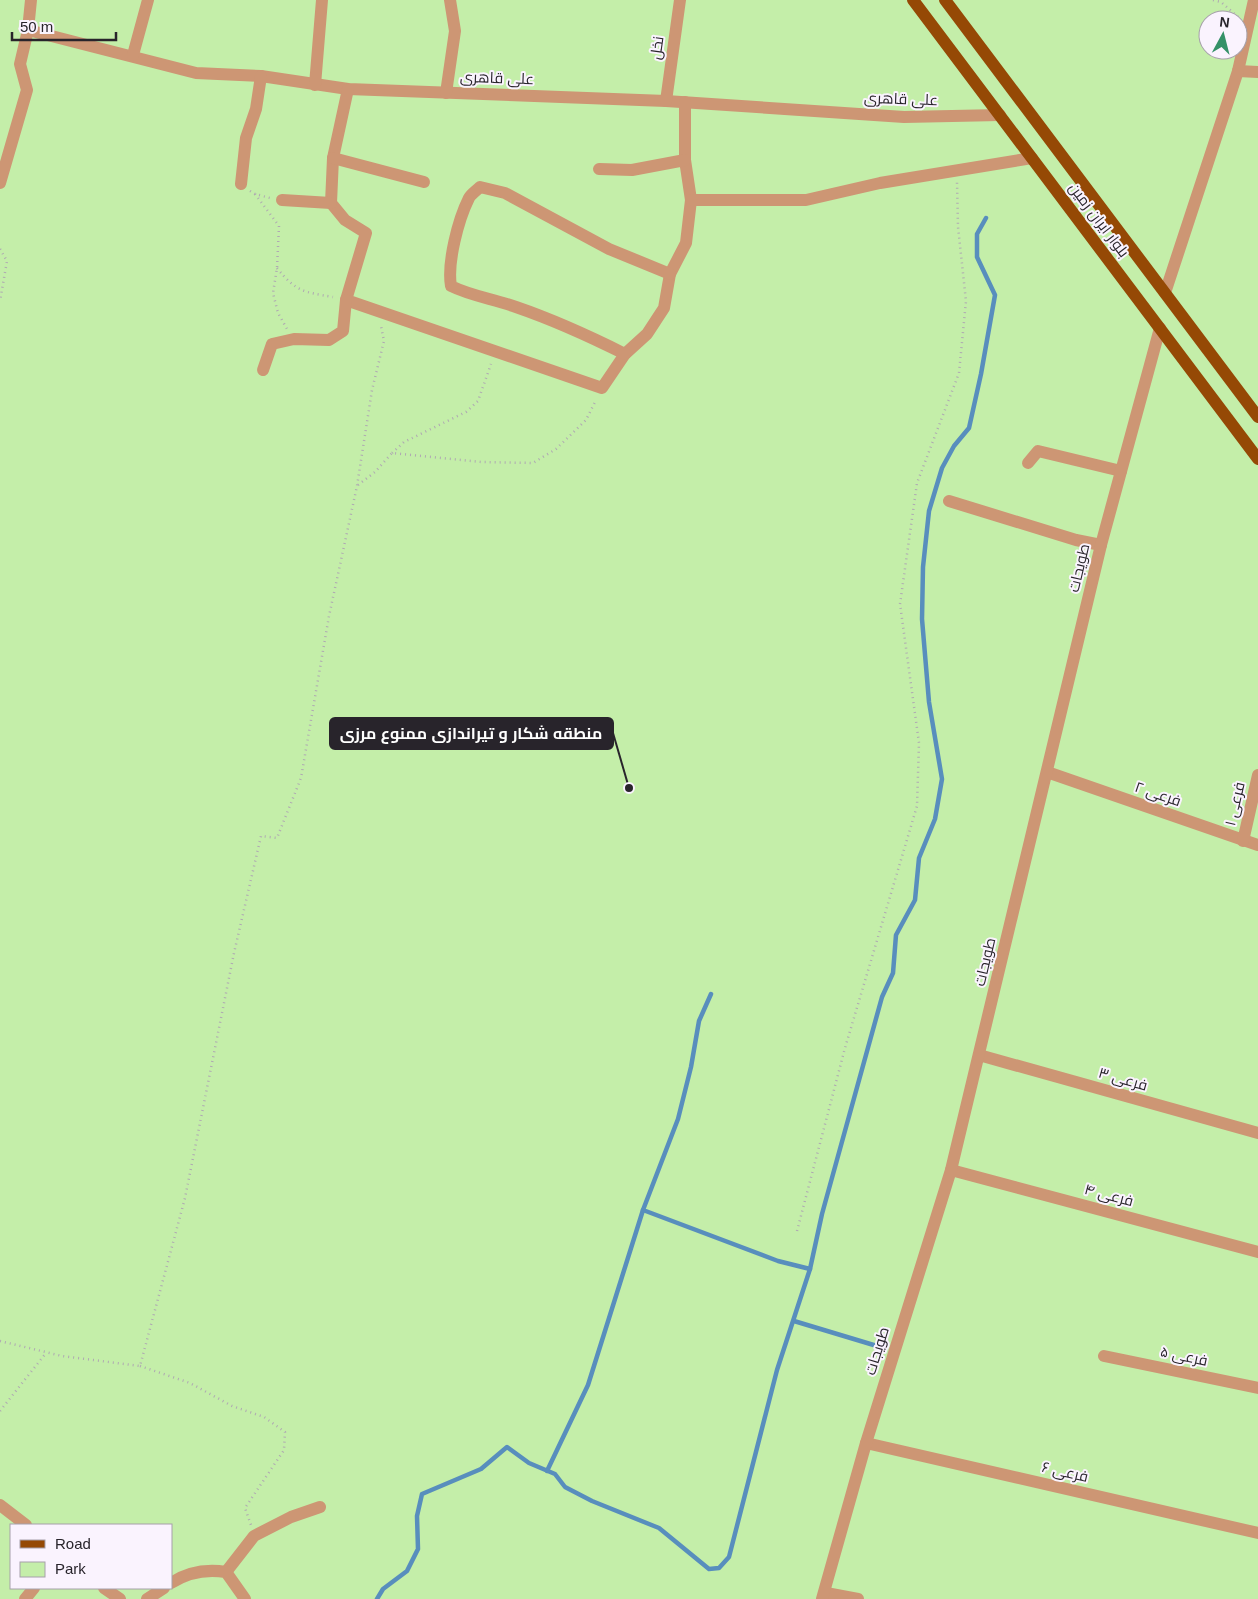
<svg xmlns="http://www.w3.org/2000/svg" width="1258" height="1599" viewBox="0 0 1258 1599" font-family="Arial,Cairo,sans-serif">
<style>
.green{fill:#c4eea9;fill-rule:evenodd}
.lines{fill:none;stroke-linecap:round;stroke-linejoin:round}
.stream{stroke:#588ebd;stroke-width:4.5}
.path{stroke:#afa9b2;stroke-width:2.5;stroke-dasharray:1 4;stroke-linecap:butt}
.minor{stroke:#cd9674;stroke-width:12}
.major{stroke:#954905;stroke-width:12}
.labels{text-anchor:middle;stroke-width:4;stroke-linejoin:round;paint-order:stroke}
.street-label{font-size:15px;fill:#28242b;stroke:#faf3fe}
.leader{fill:none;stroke:#28242b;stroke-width:2}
.callout-dot{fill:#28242b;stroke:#faf3fe;stroke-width:2}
.callout{fill:#28242b;stroke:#28242b;stroke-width:2}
.callout-label{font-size:16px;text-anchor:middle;font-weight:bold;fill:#fff}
</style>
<rect width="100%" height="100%" fill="#faf3fe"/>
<path class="green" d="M0,0H1258V1599H0ZM1208,20H1238V50H1208ZM11,1525H171V1588H11Z"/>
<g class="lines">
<g class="stream">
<polyline points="711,994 699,1021 691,1067 678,1119 643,1210 778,1261 810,1269"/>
<polyline points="794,1321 877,1346"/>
<polyline points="547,1471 588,1385 643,1210"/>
<polyline points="377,1599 383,1589 407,1571 418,1549 417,1516 422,1494 481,1469 507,1447 529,1463 555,1474 565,1487 592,1501 659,1528 709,1569 719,1568 729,1557 777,1370 810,1269 822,1214 882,997 893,973 896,935 915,900 919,858 935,819 942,779 929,702 922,619 923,567 929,511 942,468 954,446 969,428 981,374 995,295 977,257 977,234 986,218"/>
</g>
<g class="path">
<polyline points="1213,0 1221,2 1238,17"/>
<polyline points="250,191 255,194 270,198"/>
<polyline points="255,194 279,226 277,268 273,293 278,313 287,329"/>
<polyline points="0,249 7,261 0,301"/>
<path d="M277,268C296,292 304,292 333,297"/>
<polyline points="392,453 404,442 466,412 478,401 491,364"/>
<polyline points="358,485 375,472 392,453 481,462 533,463 556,449 586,420 596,400"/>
<polyline points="797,1231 845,1048 917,806 919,743 900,604 917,483 959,373 966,301 958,227 957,182"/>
<polyline points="0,1341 62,1356 140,1366 185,1198 234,953 261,836 277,838 301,778 329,616 357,486 372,390 384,341 381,326"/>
<polyline points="140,1366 190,1383 232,1406 264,1417 285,1432 284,1450 245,1508 251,1525"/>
<polyline points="0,1411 46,1353"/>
</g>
<g class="minor">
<polyline points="31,0 28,30 196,73 261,76 348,89 666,101 904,117 1000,115"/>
<polyline points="133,55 148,0"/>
<polyline points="1238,71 1258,72"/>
<polyline points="315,85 322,0"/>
<polyline points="348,89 333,158 331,203 345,220 366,233 346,300 602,388 625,354 647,334 664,308 670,274 686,243 691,200 685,160 685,102"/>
<polyline points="446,93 455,31 450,0"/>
<polyline points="666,101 680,0"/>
<polyline points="333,158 424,182"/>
<polyline points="599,169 632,170 685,160"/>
<polyline points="0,183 27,90 20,64 28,30"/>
<polyline points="241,184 246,138 256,109 261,76"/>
<polyline points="282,200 331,203"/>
<polyline points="691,200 806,200 880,183 1032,158"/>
<polyline points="1165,293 1238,71 1254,0"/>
<path d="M625,354C589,336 554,320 516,307C494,299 471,296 451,286C447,263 458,220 469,198C471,194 476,191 480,187L505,193L609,249L670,274"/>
<polyline points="263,370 272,344 294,339 329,340 343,331 346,300"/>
<polyline points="1028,463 1038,451 1121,471"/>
<polyline points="949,501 1076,540 1101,545"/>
<polyline points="1047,772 1258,845"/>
<polyline points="1243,841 1258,775"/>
<polyline points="979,1055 1258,1133"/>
<polyline points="951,1170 1258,1252"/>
<polyline points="1104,1356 1258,1388"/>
<polyline points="866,1443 1258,1533"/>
<polyline points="0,1505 26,1525"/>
<polyline points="226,1572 254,1536 291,1517 320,1507"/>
<path d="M171,1583C188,1572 207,1569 226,1572L245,1599"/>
<polyline points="104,1588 120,1599"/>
<polyline points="826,1593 858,1599"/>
<polyline points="25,1599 34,1588"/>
<polyline points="147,1599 164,1588"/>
<polyline points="822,1599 866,1443 951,1170 1101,545 1160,328"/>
</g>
<g class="major">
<polyline points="913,0 1258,459"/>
<polyline points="945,0 1258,417"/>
</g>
</g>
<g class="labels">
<g class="street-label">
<text transform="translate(657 48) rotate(-82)" y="5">نخل</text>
<text transform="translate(497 78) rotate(2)" y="5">علی قاهری</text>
<text transform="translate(901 99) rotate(2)" y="5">علی قاهری</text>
<text transform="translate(1099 220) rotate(53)" y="5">بلوار ایران زمین</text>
<text transform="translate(1079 568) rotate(-77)" y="5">طویجات</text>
<text transform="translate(1158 794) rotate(19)" y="5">فرعی ۲</text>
<text transform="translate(1235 804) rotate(-77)" y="5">فرعی ۱</text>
<text transform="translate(985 962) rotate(-77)" y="5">طویجات</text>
<text transform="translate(1123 1079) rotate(16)" y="5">فرعی ۳</text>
<text transform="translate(1109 1195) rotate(15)" y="5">فرعی ۴</text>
<text transform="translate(877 1351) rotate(-73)" y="5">طویجات</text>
<text transform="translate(1184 1356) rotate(12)" y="5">فرعی ۵</text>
<text transform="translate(1065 1472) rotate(13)" y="5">فرعی ۶</text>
</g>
</g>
<path class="leader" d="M629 788L613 733"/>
<circle class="callout-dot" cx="629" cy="788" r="5"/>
<rect class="callout" x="330" y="718" width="283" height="31" rx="5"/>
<g class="callout-label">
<text x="471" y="739">منطقه شکار و تیراندازی ممنوع مرزی</text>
</g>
<rect x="10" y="1524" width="162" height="65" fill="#faf3fe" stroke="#a6a0aa"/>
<rect x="20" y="1540" width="25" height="8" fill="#954905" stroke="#a6a0aa"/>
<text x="55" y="1549" font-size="15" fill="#28242b">Road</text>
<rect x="20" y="1562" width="25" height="15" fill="#c4eea9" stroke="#a6a0aa"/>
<text x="55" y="1574" font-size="15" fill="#28242b">Park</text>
<g transform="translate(1223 35) rotate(7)"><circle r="24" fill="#faf3fe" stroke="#a6a0aa"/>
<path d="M0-4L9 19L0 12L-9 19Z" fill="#359168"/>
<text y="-8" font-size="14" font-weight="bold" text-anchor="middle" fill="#28242b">N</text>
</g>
<path d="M12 32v8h104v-8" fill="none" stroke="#28242b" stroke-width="2.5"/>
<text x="20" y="32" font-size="15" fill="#28242b" stroke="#faf3fe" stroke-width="4" paint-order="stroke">50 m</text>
</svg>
